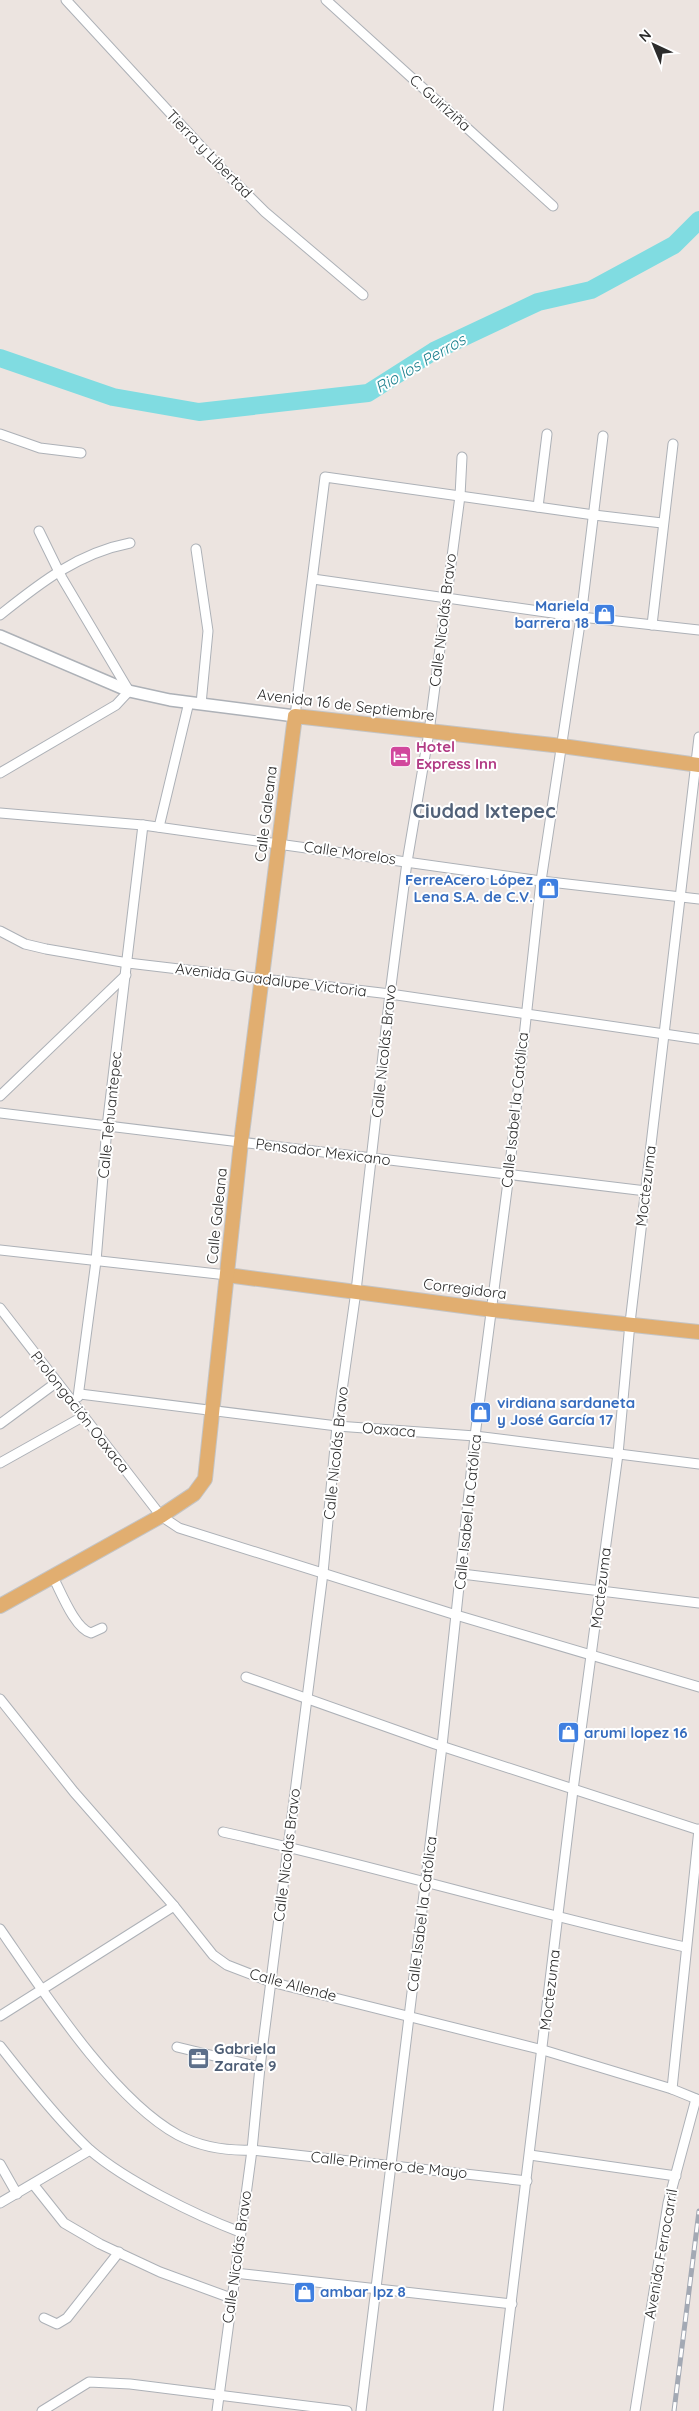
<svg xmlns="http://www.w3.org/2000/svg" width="699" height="2411" viewBox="0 0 699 2411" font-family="Quicksand,sans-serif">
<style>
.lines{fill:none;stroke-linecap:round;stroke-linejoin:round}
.river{stroke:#80dce1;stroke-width:18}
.minor-casing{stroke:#adb1b7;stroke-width:11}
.tertiary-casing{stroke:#adb1b7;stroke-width:14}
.primary-casing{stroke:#c4c4c4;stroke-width:16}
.minor{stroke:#fff;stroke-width:9}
.tertiary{stroke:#fff;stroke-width:11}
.primary{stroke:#e1ae70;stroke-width:14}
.rail-casing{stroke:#a3a9b4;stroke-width:5}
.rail{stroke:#fff;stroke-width:3;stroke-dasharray:9;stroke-linecap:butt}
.labels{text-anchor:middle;stroke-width:4;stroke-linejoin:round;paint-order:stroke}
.street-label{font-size:15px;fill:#2c2c2c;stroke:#fff}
.shop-label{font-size:15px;font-weight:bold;fill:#366cbe;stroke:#fff;text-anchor:start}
.hotel-label{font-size:15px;font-weight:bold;fill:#b23c85;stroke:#fff;text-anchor:start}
.service-label{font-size:15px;font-weight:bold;fill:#4e5e75;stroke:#fff;text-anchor:start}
.water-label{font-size:16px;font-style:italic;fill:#1e808e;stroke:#fff}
.district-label{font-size:20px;font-weight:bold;fill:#516178;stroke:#fff}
</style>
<rect width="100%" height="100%" fill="#ece4e0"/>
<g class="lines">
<polyline class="river" points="0,358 113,397 199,412 368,393 434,351 538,302 591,290 674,245 699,220"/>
<defs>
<g id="minor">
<polyline points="66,0 219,166 265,212 363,295"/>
<polyline points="326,0 553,206"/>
<polyline points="0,434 40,448 81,453"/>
<polyline points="538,507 547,434"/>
<polyline points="196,549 208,631 201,704"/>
<polyline points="313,579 581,617 699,630"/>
<path d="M0,615C40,583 78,553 130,543"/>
<polyline points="652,625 673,444"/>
<polyline points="295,716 325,477 594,515 662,523"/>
<polyline points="0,773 116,705 129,691 62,578 39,531"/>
<polyline points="0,813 143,825 541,881 699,899"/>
<polyline points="159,827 189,702"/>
<polyline points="0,931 25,944 46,949 128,963 390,994 699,1039"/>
<polyline points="0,1096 126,975"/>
<polyline points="0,1113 646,1191"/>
<polyline points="0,1250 227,1275"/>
<polyline points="0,1308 161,1516 179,1528 456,1615 699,1687"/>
<polyline points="80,1394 337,1426 475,1436 699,1464"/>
<polyline points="78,1397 96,1261 107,1127 143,825"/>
<polyline points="0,1424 57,1382"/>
<polyline points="0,1463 84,1416"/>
<polyline points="462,1574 699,1603"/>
<path d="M53,1577C61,1592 75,1629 91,1633L102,1628"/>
<polyline points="246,1677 435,1744 699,1830"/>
<polyline points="0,1699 74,1792 174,1906 213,1955 227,1965 271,1982 543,2050 672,2089 699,2100"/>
<path d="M223,1832C378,1866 530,1913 685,1947"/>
<path d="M0,1929C43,1991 112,2099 178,2135C201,2147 226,2151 252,2150L527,2181"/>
<polyline points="0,2016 174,1906"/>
<path d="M0,2046C26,2079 60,2122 90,2150C126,2181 195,2215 240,2232"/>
<polyline points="177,2047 260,2067"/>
<polyline points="672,2089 699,1829"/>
<polyline points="530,2155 676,2176"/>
<polyline points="0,2164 17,2194"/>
<polyline points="33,2184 64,2223 100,2244 160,2272 231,2298"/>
<polyline points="0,2203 90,2150"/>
<polyline points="235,2273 512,2304"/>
<polyline points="44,2318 57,2324 67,2318 119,2252"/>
<polyline points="42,2411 89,2382 130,2384 347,2411"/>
<polyline points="217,2411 252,2150 260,2067 323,1573 337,1426 356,1291 390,994 407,862 429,732 460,496 462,457"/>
<polyline points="361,2411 442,1746 475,1436 509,1174 541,881 581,617 603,436"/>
<polyline points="498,2411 573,1790 618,1454 630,1323 699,737"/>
<polyline points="635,2411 668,2203 696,2099"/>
</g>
<polyline id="tertiary" points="0,636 129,691 170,700 295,716"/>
<g id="primary">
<polyline points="227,1275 493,1310 699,1332"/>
<polyline points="0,1606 161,1516 194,1494 205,1479 241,1142 295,716 562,746 699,765"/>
</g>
</defs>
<use href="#minor" class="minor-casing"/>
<use href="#tertiary" class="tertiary-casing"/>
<use href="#primary" class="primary-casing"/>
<use href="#minor" class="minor"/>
<use href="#tertiary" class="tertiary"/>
<use href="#primary" class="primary"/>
<defs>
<polyline id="rail" points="674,2411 699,2211"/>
</defs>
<use href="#rail" class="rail-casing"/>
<use href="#rail" class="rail"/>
</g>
<defs>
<symbol id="shop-square" viewBox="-11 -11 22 22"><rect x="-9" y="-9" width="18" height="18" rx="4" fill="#3f7fe0" stroke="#fff"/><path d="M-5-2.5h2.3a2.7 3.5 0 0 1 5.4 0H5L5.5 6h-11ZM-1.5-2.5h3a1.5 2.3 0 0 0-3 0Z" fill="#fff"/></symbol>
<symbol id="hotel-square" viewBox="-11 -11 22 22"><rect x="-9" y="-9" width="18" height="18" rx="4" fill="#d1479c" stroke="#fff"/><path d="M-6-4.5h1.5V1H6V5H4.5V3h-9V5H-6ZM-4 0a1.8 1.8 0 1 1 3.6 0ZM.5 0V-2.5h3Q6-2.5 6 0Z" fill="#fff"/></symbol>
<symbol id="office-square" viewBox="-11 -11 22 22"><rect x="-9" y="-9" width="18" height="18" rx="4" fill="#5c6f8a" stroke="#fff"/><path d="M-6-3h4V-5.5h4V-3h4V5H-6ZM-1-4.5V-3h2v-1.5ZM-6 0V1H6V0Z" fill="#fff"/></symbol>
</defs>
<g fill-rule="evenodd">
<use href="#shop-square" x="592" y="602" width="25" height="25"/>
<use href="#hotel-square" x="388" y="744" width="25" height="25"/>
<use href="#shop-square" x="536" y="876" width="25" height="25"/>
<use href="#shop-square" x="468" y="1400" width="25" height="25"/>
<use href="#shop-square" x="556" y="1720" width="25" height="25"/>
<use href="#office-square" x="186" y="2046" width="25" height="25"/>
<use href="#shop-square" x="292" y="2280" width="25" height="25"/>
</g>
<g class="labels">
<g class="street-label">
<text transform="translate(440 103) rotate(42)" y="5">C. Guiriziña</text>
<text transform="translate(209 154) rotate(46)" y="5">Tierra y Libertad</text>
<text transform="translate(443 620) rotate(-83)" y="5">Calle Nicolás Bravo</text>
<text transform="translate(346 705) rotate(7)" y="5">Avenida 16 de Septiembre</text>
<text transform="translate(266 814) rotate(-83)" y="5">Calle Galeana</text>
<text transform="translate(350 853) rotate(8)" y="5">Calle Morelos</text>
<text transform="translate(271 980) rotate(7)" y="5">Avenida Guadalupe Victoria</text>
<text transform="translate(384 1051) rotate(-84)" y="5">Calle Nicolás Bravo</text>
<text transform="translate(515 1110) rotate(-84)" y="5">Calle Isabel la Católica</text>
<text transform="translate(110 1115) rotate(-84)" y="5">Calle Tehuantepec</text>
<text transform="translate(323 1152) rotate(7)" y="5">Pensador Mexicano</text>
<text transform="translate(646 1186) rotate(-83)" y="5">Moctezuma</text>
<text transform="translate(217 1216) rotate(-84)" y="5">Calle Galeana</text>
<text transform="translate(465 1289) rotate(7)" y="5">Corregidora</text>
<text transform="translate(80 1412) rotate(52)" y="5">Prolongación Oaxaca</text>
<text transform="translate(389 1430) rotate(5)" y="5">Oaxaca</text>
<text transform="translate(336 1453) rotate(-84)" y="5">Calle Nicolás Bravo</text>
<text transform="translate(468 1512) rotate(-84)" y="5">Calle Isabel la Católica</text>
<text transform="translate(601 1588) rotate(-83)" y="5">Moctezuma</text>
<text transform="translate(287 1855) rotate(-83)" y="5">Calle Nicolás Bravo</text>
<text transform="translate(422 1914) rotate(-83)" y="5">Calle Isabel la Católica</text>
<text transform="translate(293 1985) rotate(15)" y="5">Calle Allende</text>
<text transform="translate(550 1990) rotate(-83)" y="5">Moctezuma</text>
<text transform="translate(389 2165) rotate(6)" y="5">Calle Primero de Mayo</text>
<text transform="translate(661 2254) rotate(-80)" y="5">Avenida Ferrocarril</text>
<text transform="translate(237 2257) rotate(-82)" y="5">Calle Nicolás Bravo</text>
</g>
<g class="shop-label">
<text x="589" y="611" text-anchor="end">Mariela<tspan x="589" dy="17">barrera 18</tspan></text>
<text x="533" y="885" text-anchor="end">FerreAcero López<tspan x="533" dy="17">Lena S.A. de C.V.</tspan></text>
<text x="497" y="1408">virdiana sardaneta<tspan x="497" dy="17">y José García 17</tspan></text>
<text x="584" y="1738">arumi lopez 16</text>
<text x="320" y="2297">ambar lpz 8</text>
</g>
<g class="hotel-label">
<text x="416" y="752">Hotel<tspan x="416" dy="17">Express Inn</tspan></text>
</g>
<g class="service-label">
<text x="214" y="2054">Gabriela<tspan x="214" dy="17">Zarate 9</tspan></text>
</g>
<g class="water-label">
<text transform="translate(420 363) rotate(-30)" y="6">Rio los Perros</text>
</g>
<g class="district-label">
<text x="484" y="818">Ciudad Ixtepec</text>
</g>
</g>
<g transform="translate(654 45) rotate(316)" stroke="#ffffff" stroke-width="4" paint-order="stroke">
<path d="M0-4L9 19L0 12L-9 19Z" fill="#2c2c2c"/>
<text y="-8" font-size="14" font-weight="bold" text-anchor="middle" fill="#2c2c2c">N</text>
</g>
</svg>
